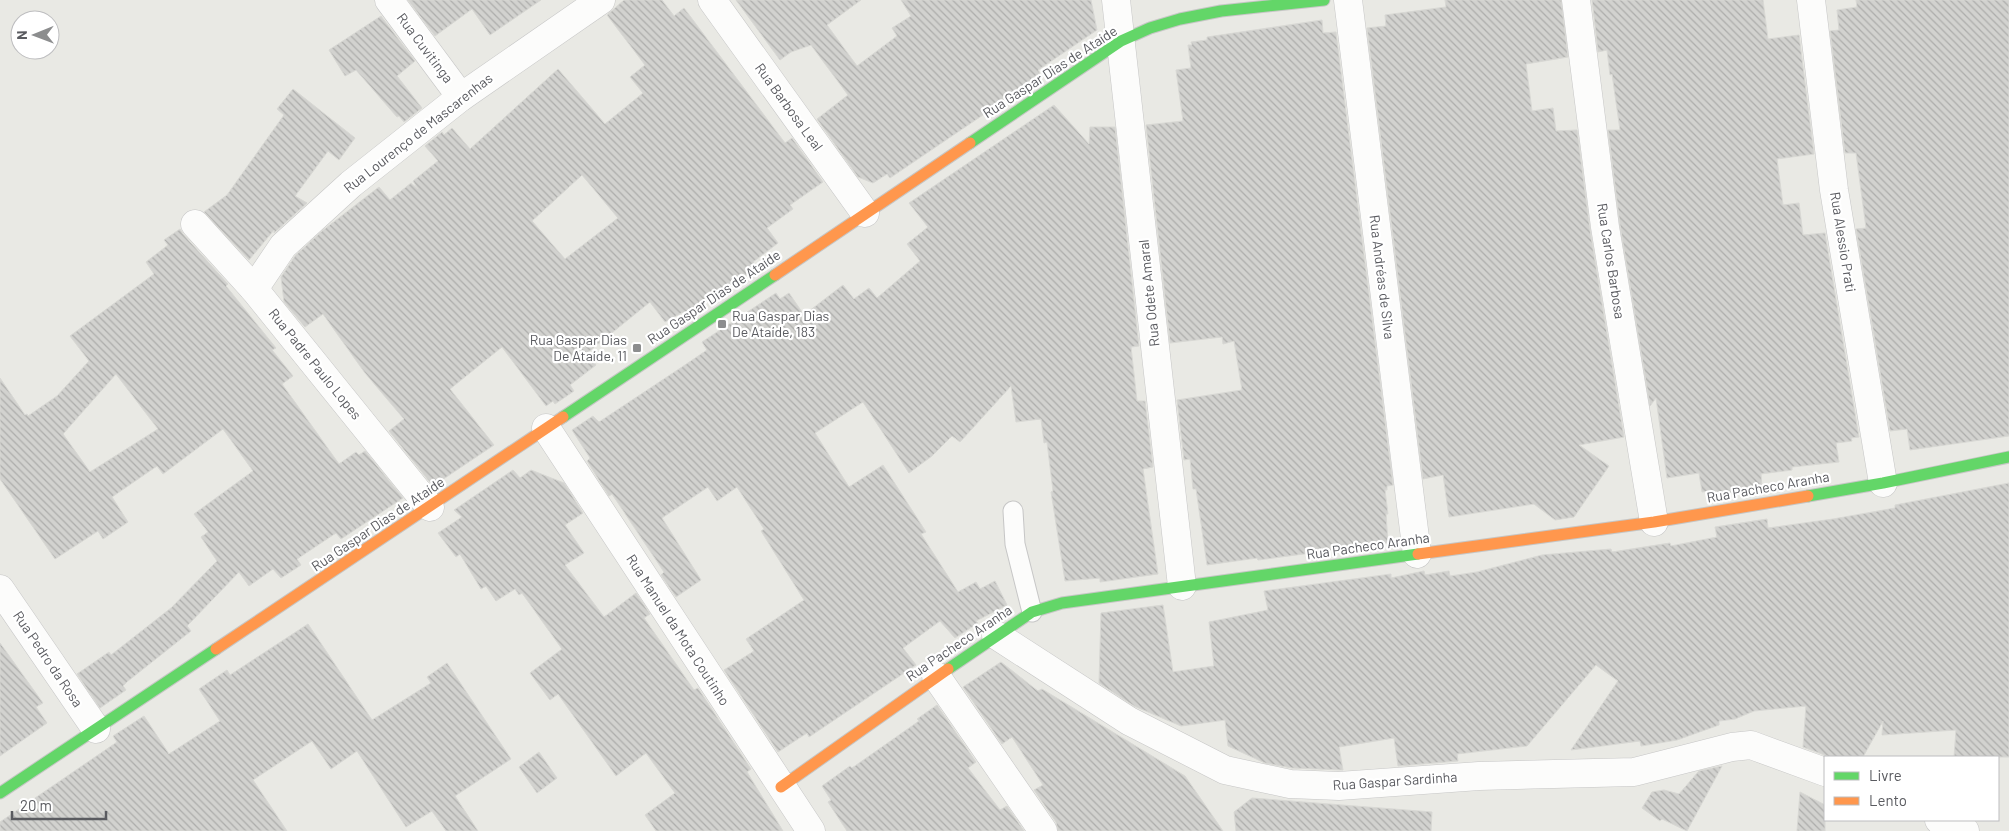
<svg xmlns="http://www.w3.org/2000/svg" width="2009" height="831" viewBox="0 0 2009 831" font-family="Barlow,sans-serif">
<style>
.building{fill:url(#building-back-hatch);stroke:#d8d8d4;fill-rule:evenodd}
.lines{fill:none;stroke-linecap:round;stroke-linejoin:round}
.lane-casing{stroke:#c6c6c6;stroke-width:21}
.street-casing{stroke:#c6c6c6;stroke-width:29}
.fast-casing{stroke:#c6c6c5;stroke-width:13}
.slow-casing{stroke:#c6c6c5;stroke-width:13}
.lane{stroke:#fcfcfb;stroke-width:19}
.street{stroke:#fcfcfb;stroke-width:28}
.fast{stroke:#63d668;stroke-width:11}
.slow{stroke:#ff974d;stroke-width:11}
.poi-dot{fill:#8c8d8e;stroke:#fff;stroke-width:2}
.labels{text-anchor:middle;stroke-width:4.5;stroke-linejoin:round;paint-order:stroke}
.street-label{font-size:14px;fill:#5a5b60;stroke:#fff}
.poi-label{font-size:14px;fill:#5a5b60;stroke:#fff;text-anchor:start}
</style>
<defs>
<pattern id="building-back-hatch" width="6" height="6" patternUnits="userSpaceOnUse" patternTransform="scale(1.25)"><rect width="6" height="6" fill="#d2d2cf"/><path d="M-1 5l2 2M0 0l6 6M5-1l2 2" fill="none" stroke="#adadab"/></pattern>
</defs>
<rect width="100%" height="100%" fill="#e9e9e4"/>
<g class="building">
<polygon points="408,0 541,0 490,35 472,9 435,36"/>
<path d="M624,0H662L674,16L684,8L785,143L792,138L823,182L790,205L793,209L767,228L778,243L753,262L757,268L685,316L683,312L665,322L650,302L587,353L596,365L570,385L574,391L555,404L553,401L546,406L502,347L450,389L494,445L433,486L389,431L404,419L365,373L323,314L305,327L284,302L281,277L295,256L322,231L379,187L390,200L411,183L418,189L413,181L438,161L425,146L442,132L444,135L452,128L470,149L558,69L605,124L643,93L630,77L645,65L607,15ZM582,175L618,218L565,259L532,221Z"/>
<polygon points="736,0 861,0 827,25 857,66 897,36 892,28 911,16 901,0 1091,0 1097,30 1038,70 1040,73 1031,79 1033,81 890,178 887,174 873,183 858,177 817,119 848,95 811,45 791,52 780,60"/>
<polygon points="1445,0 1561,0 1568,57 1526,64 1532,111 1553,108 1556,131 1577,130 1590,230 1624,437 1579,445 1609,466 1574,517 1555,520 1534,504 1449,517 1443,475 1423,479 1367,28 1386,26 1385,15 1446,7"/>
<polygon points="1592,0 1763,0 1768,39 1799,35 1814,154 1777,159 1783,205 1799,203 1803,235 1825,233 1859,437 1851,438 1852,441 1836,443 1839,462 1792,467 1792,470 1761,474 1762,488 1710,497 1709,491 1702,492 1699,473 1667,478 1656,398 1650,406 1620,225 1608,130 1620,130 1612,74 1610,75 1607,50 1598,52"/>
<polygon points="1856,0 2009,0 2009,436 1910,450 1907,429 1890,431 1856,229 1866,228 1856,153 1845,153 1830,31 1839,30 1837,10 1857,7"/>
<polygon points="381,16 415,61 397,76 422,108 404,122 399,116 397,117 356,70 345,76 329,50"/>
<polygon points="1322,20 1323,33 1336,32 1393,485 1387,486 1387,490 1385,490 1388,514 1386,514 1388,543 1258,560 1257,558 1207,565 1196,489 1193,489 1190,459 1184,460 1177,400 1242,390 1234,341 1223,344 1222,337 1170,343 1146,125 1183,121 1176,70 1191,68 1188,45 1192,45 1191,42 1207,40 1207,37"/>
<polygon points="293,89 355,138 339,160 328,151 295,196 307,203 274,233 274,230 249,260 204,212 227,195 284,115 277,109"/>
<polygon points="1054,105 1089,144 1090,127 1115,127 1139,346 1131,347 1137,401 1145,401 1153,467 1143,469 1158,574 1100,582 1100,578 1065,581 1051,492 1053,491 1047,442 1044,443 1041,419 1016,422 1011,386 960,442 952,436 932,456 909,473 863,402 815,433 849,487 883,465 926,532 921,534 958,592 976,582 980,589 995,581 1007,605 976,621 978,623 955,638 940,621 903,648 916,665 809,737 807,733 778,752 724,670 754,651 746,639 804,600 761,531 764,529 737,487 717,501 708,487 662,518 701,580 676,597 661,575 664,572 612,494 609,496 587,461 590,458 572,430 593,416 599,422 682,367 707,350 702,342 776,293 780,299 789,293 804,315 843,285 854,299 869,288 877,298 920,261 907,244 928,227 909,203"/>
<path d="M180,229L183,234L228,284L226,286L276,348L272,350L293,376L282,384L339,464L356,452L359,455L365,451L403,498L341,539L336,533L297,559L301,565L281,578L273,569L249,586L239,572L187,626L191,631L128,681L123,686L126,690L100,708L77,674L109,652L111,655L171,608L217,561L201,537L208,532L194,514L253,471L223,429L163,474L157,466L112,497L128,522L103,539L98,531L55,559L0,479V378L25,415L27,414L28,416L57,396L89,361L70,336L154,274L146,262L168,245L164,240ZM116,374L158,429L90,472L63,434Z"/>
<polygon points="513,470 520,478 531,470 564,483 583,513 565,525 584,553 565,565 604,617 636,593 650,614 644,618 694,690 698,688 751,769 747,772 783,831 656,831 645,815 675,793 646,753 616,776 558,694 550,700 530,673 562,649 522,593 519,595 515,589 496,601 486,586 481,589 460,554 456,557 438,533 462,517 454,510"/>
<polygon points="2009,483 2009,757 1954,757 1956,730 1882,735 1883,721 1863,757 1830,757 1803,747 1806,706 1754,711 1735,719 1719,721 1719,725 1677,740 1641,746 1640,741 1571,750 1618,681 1596,665 1527,746 1457,754 1458,761 1398,766 1394,738 1339,747 1343,770 1292,768 1265,763 1228,746 1225,720 1181,726 1134,706 1099,683 1101,613 1163,605 1173,672 1214,666 1209,622 1268,610 1264,591 1391,574 1391,578 1424,571 1425,575 1449,571 1450,576 1477,572 1542,555 1611,549 1612,552 1670,543 1671,546 1717,537 1715,527 1767,519 1768,528 1833,519 1895,508 1895,505"/>
<polygon points="308,624 372,720 431,683 427,677 447,663 511,759 455,796 478,831 446,831 432,811 406,827 357,751 331,769 312,741 253,780 287,831 0,831 0,822 117,742 113,736 144,716 169,754 220,721 199,689 227,670 230,675"/>
<polygon points="0,643 43,703 36,707 47,723 0,756"/>
<polygon points="1001,662 1038,691 1042,689 1185,776 1223,831 1058,831 1056,822 1034,790 1043,785 1012,737 1002,744 963,687"/>
<polygon points="937,705 976,762 968,768 1000,810 1007,806 1024,831 847,831 828,802 831,800 822,786 850,766 852,768 919,721 917,719"/>
<polygon points="539,752 557,778 537,793 519,767"/>
<polygon points="1722,766 1687,831 1662,819 1660,821 1642,808 1652,792 1664,790 1679,794 1699,771"/>
<polygon points="1800,792 1825,805 1825,831 1797,831"/>
<polygon points="1252,798 1432,812 1431,831 1236,831 1234,812"/>
</g>
<g class="lines">
<defs>
<polyline id="lane" points="1013,511 1015,544 1032,612"/>
<g id="street">
<polyline points="389,0 461,97"/>
<polyline points="712,0 865,213"/>
<polyline points="1116,0 1182,586"/>
<polyline points="1348,0 1417,554"/>
<polyline points="1576,0 1605,227 1654,522"/>
<polyline points="1811,0 1834,190 1883,483"/>
<polyline points="195,224 254,289 430,507"/>
<polyline points="254,289 283,246 351,184 461,97 601,0"/>
<polyline points="546,428 811,831"/>
<polyline points="0,589 96,729"/>
<polyline points="996,635 1129,721 1225,770 1290,784 1339,786 1479,776 1634,772 1732,747 1751,745 1825,772"/>
<polyline points="936,676 1043,831"/>
<polyline points="1939,820 1965,831"/>
</g>
<g id="fast">
<polyline points="970,143 1121,41 1150,28 1180,19 1221,11 1324,0"/>
<polyline points="563,417 775,275"/>
<polyline points="1808,496 1883,483 2009,457"/>
<polyline points="948,669 1032,612 1062,603 1418,554"/>
<polyline points="0,793 216,649"/>
</g>
<g id="slow">
<polyline points="775,275 970,143"/>
<polyline points="1418,554 1654,522 1808,496"/>
<polyline points="216,649 563,417"/>
<polyline points="781,787 948,669"/>
</g>
</defs>
<use href="#lane" class="lane-casing"/>
<use href="#street" class="street-casing"/>
<use href="#fast" class="fast-casing"/>
<use href="#slow" class="slow-casing"/>
<use href="#lane" class="lane"/>
<use href="#street" class="street"/>
<use href="#fast" class="fast"/>
<use href="#slow" class="slow"/>
</g>
<g class="poi-dot">
<rect x="717" y="319" width="10" height="10" rx="2.5"/>
<rect x="632" y="343" width="10" height="10" rx="2.5"/>
</g>
<g class="labels">
<g class="street-label">
<text transform="translate(425 48) rotate(53)" y="5">Rua Cuvitinga</text>
<text transform="translate(1050 72) rotate(-33)" y="5">Rua Gaspar Dias de Ataíde</text>
<text transform="translate(789 107) rotate(54)" y="5">Rua Barbosa Leal</text>
<text transform="translate(418 133) rotate(-38)" y="5">Rua Lourenço de Mascarenhas</text>
<text transform="translate(1843 242) rotate(81)" y="5">Rua Alessio Prati</text>
<text transform="translate(1611 261) rotate(81)" y="5">Rua Carlos Barbosa</text>
<text transform="translate(1382 277) rotate(83)" y="5">Rua Andréas de Silva</text>
<text transform="translate(1149 293) rotate(-96)" y="5">Rua Odete Amaral</text>
<text transform="translate(714 297) rotate(-34)" y="5">Rua Gaspar Dias de Ataíde</text>
<text transform="translate(315 364) rotate(51)" y="5">Rua Padre Paulo Lopes</text>
<text transform="translate(1768 487) rotate(-10)" y="5">Rua Pacheco Aranha</text>
<text transform="translate(378 524) rotate(-34)" y="5">Rua Gaspar Dias de Ataíde</text>
<text transform="translate(1368 546) rotate(-8)" y="5">Rua Pacheco Aranha</text>
<text transform="translate(678 630) rotate(57)" y="5">Rua Manuel da Mota Coutinho</text>
<text transform="translate(959 643) rotate(-34)" y="5">Rua Pacheco Aranha</text>
<text transform="translate(48 659) rotate(56)" y="5">Rua Pedro da Rosa</text>
<text transform="translate(1395 781) rotate(-4)" y="5">Rua Gaspar Sardinha</text>
</g>
<g class="poi-label">
<text x="732" y="321">Rua Gaspar Dias<tspan x="732" dy="16">De Ataíde, 183</tspan></text>
<text x="627" y="345" text-anchor="end">Rua Gaspar Dias<tspan x="627" dy="16">De Ataíde, 11</tspan></text>
</g>
</g>
<rect x="1824" y="756" width="175" height="65" fill="#ffffff" stroke="#bdbdbf"/>
<rect x="1834" y="772" width="25" height="8" fill="#63d668" stroke="#bdbdbf"/>
<text x="1869" y="781" font-size="15" fill="#5a5b60">Livre</text>
<rect x="1834" y="797" width="25" height="8" fill="#ff974d" stroke="#bdbdbf"/>
<text x="1869" y="806" font-size="15" fill="#5a5b60">Lento</text>
<g transform="translate(35 35) rotate(269)"><circle r="24" fill="#ffffff" stroke="#bdbdbf"/>
<path d="M0-4L9 19L0 12L-9 19Z" fill="#8c8d8e"/>
<text y="-8" font-size="14" font-weight="bold" text-anchor="middle" fill="#5a5b60">N</text>
</g>
<path d="M12 811v8h94v-8" fill="none" stroke="#5a5b60" stroke-width="2.5"/>
<text x="20" y="811" font-size="15" fill="#5a5b60" stroke="#ffffff" stroke-width="4" paint-order="stroke">20 m</text>
</svg>
